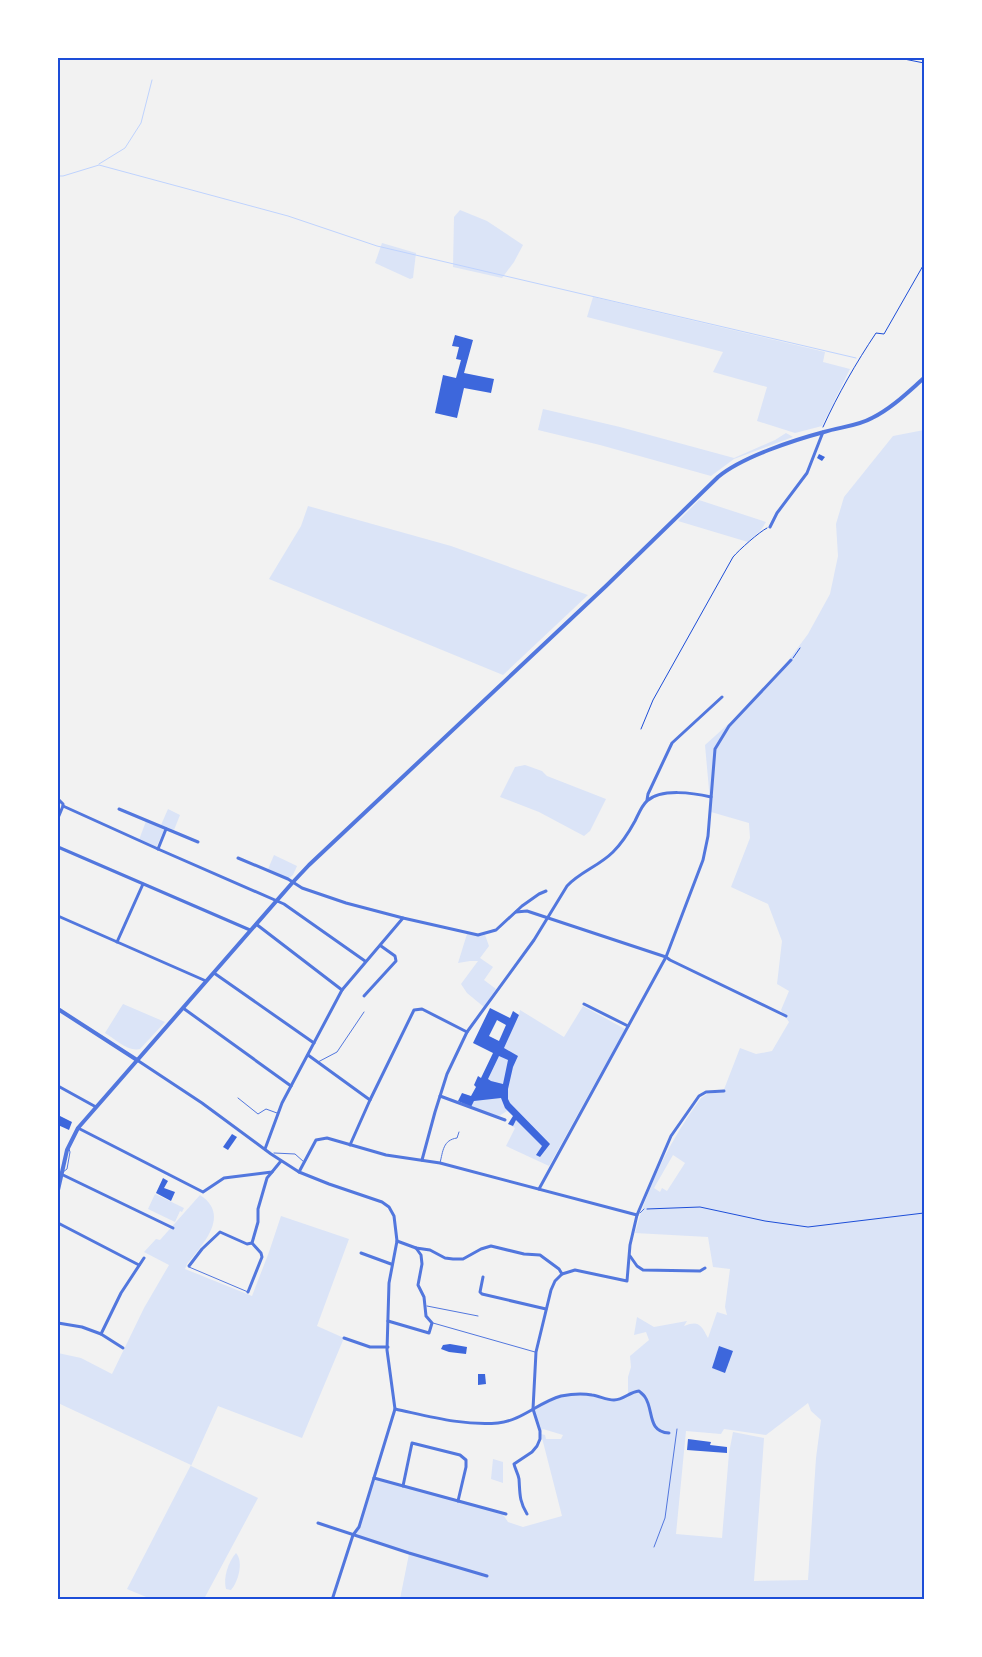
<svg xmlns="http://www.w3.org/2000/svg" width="982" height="1657" viewBox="0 0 982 1657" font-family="'Exo 2',sans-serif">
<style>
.green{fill:#dbe4f7;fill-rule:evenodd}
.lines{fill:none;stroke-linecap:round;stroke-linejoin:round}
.stream{stroke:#bfd3fe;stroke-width:1}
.building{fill:#3d67dc;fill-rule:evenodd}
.path{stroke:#1d4ed8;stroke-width:1}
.service{stroke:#5277de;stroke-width:1}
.minor{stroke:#5277de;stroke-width:3}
.tertiary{stroke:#5277de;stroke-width:4}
.neatline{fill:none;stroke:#1d4ed8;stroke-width:2}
</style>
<rect width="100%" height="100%" fill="#f2f2f2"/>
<g class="green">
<polygon points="460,210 487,221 523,245 514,262 502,278 453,267 454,217"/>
<polygon points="382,243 416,253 413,278 410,279 375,263"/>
<polygon points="593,297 825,352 823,362 850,369 822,426 795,433 757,421 767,387 713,372 723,352 587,317"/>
<polygon points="543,409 620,427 734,458 775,440 786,433 793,437 734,459 711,476 600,445 538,430"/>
<path d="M924,430V1599H400L409,1554L353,1535L359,1527L374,1478L502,1513L508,1522L523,1527L562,1516L541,1434L545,1435L546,1439H561L563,1435L543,1429L540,1431L533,1409L562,1396L580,1394L612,1400L628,1396V1377L631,1367L630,1356L649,1340L646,1332L634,1335L637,1317L654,1327L687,1321L684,1326C699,1320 701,1325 708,1338L717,1312L727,1315L725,1307L730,1269L713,1267L708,1237L635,1233C648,1184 671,1139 701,1098L707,1094L723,1092L740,1048L756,1054L772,1051L789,1022L781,1010L789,991L777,984L782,941L768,904L731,887L750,838L749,823L711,812L705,745L735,718L782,669L808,634L830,594L838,556L836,524L844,497L893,436ZM673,1155L685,1163L667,1191L662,1188L660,1192L654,1188ZM808,1403L811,1411L821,1420L816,1458L808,1580L754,1581L764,1438L733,1432L729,1453L722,1538L676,1534L686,1431L721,1434L724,1429L766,1435Z"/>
<polygon points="699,500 766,522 761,530 748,542 678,521"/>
<polygon points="308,506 451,546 588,595 503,675 269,579 301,526"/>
<polygon points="525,765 542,771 547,776 606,799 590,831 584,836 539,812 500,797 515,767"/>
<polygon points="168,809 180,815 174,830 161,825"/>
<polygon points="146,821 164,830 156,848 139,840"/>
<polygon points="274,855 297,866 293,875 289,878 268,869"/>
<polygon points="467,934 478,936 485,935 489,946 480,958 493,967 484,980 496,989 484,1007 467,993 461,984 478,961 470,961 458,963"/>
<path d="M123,1004L165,1022L140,1049C128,1052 115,1039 105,1033Z"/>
<polygon points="583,1006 625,1029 549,1166 506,1146 515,1128 508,1124 513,1116 507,1111 499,1116 471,1107 519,1015 520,1010 564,1037"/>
<polygon points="155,1194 184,1208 182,1212 180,1211 175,1222 148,1209"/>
<path d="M200,1195C231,1215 203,1244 187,1264L185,1269L252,1296L269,1252L281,1216L349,1239L317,1326L344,1338L302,1438L218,1406L191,1466L258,1498L204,1599H151L127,1589L191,1465L58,1403V1353L81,1358L112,1374L144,1308L169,1265L144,1252L156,1239L160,1240Z"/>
<polygon points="493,1459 503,1462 503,1483 491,1479"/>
<path d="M236,1553C244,1562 238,1582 231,1590L226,1589C223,1578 228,1562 236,1553Z"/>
</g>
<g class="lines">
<g class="stream">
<polyline points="99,164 125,148 141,123 152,80"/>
<polyline points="58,176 63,176 99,165 288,216 377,246 856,358"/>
</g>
</g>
<g class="building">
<polygon points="455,335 473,340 464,373 494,379 491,393 464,388 457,418 435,413 443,375 456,378 461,360 456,359 459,347 452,346"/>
<polygon points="819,454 825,457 822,461 817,458"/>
<path d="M490,1008L510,1018L513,1011L519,1015L504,1048L518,1056L513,1067L508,1089V1099L510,1103L550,1144L540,1157L536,1155L542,1146L516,1120L513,1126L508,1124L513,1116L505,1108L501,1098L474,1101L471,1107L458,1101L462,1093L471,1096L476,1087L474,1085L478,1076L481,1078L493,1053L473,1043ZM497,1020L506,1025L499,1041L489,1036ZM499,1056L508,1060L503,1084L491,1081L488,1079Z"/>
<polygon points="58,1115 72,1122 69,1130 58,1125"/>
<polygon points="232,1134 237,1137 228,1150 223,1147"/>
<polygon points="163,1178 168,1181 164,1188 175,1192 171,1201 156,1193"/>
<polygon points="450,1344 467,1347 466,1354 449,1352 441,1349 443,1345"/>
<polygon points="719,1346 733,1351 725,1373 712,1368"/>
<polygon points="478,1374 485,1374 486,1384 478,1385"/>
<polygon points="688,1439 711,1442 710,1445 727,1447 727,1453 687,1450"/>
</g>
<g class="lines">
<g class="path">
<polyline points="899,58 924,63"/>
<path d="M823,427C838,394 856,363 876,333L884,334L924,264"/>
<polyline points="793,658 800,648"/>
<path d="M641,729L653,700L733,557C739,550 759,532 767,528"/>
<polyline points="647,1209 700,1207 765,1221 808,1227 924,1213"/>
</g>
<g class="service">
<polyline points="318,1062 337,1052 364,1012"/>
<polyline points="238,1098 258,1114 266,1109 277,1113"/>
<polyline points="274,1153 295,1154 304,1162"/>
<path d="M440,1163C443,1151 443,1140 457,1138L459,1132"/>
<polyline points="63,1172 67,1169 70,1152 69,1149"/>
<polyline points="640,1213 644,1209"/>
<polyline points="189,1267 248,1292"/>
<polyline points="427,1306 478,1316"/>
<polyline points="433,1323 535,1352"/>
<polyline points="654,1547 665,1518 677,1429"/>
</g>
<g class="minor">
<polyline points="770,527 777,513 807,473 823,432"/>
<polyline points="58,799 63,804 63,806 158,849 284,904 365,961"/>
<polyline points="647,800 648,794 672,743 722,697"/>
<polyline points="119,809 198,842"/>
<polyline points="58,818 63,806"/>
<polyline points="58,847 250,930"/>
<polyline points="158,849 166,829"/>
<polyline points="238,858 288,879 302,888 346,903 403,918 478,935 496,930 522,906 539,894 546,891"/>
<polyline points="516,912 527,911 666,957 670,960 786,1016"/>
<polyline points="58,916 206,981"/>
<polyline points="256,924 342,990"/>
<polyline points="117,942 143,884"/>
<polyline points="214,973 314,1043"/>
<polyline points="364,996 396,961 395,956 381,946"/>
<polyline points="584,1004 628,1026"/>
<polyline points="183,1008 291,1086"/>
<polyline points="308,1055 370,1100"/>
<polyline points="137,1060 202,1103 271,1154 299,1172 329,1184 382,1202 389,1207 394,1216 397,1241 389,1283 387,1350 395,1409 359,1527 353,1535 332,1600"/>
<polyline points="58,1086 96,1107"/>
<polyline points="440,1096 505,1120"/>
<polyline points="78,1128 203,1192 224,1178 272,1172 281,1161"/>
<polyline points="350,1145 370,1100 414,1010 422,1009 467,1032"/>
<polyline points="265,1149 282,1103 342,990 403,918"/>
<path d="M422,1160L435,1112L447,1074L467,1032L534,940L567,886C580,872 599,866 613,852C622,843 629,832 635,821C638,815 642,805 647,801C661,788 694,793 711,797"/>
<polyline points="299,1172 316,1140 327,1138 386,1155 440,1163 637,1215"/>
<polyline points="61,1174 173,1228"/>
<polyline points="539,1189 666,957 703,860 708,836 715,749 729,726 791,660"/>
<polyline points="58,1223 139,1265"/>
<polyline points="416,1248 430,1250 445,1258 453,1259 463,1259 481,1249 491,1246 524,1254 540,1255 559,1269 562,1274"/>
<polyline points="361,1253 391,1264"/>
<polyline points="630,1256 637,1266 643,1270 700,1271 705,1268"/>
<polyline points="189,1266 202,1249 220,1232 247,1244 252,1243"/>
<polyline points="483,1277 480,1292 482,1294 546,1309"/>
<polyline points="248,1292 262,1257 261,1253 252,1243 258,1222 258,1209 267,1178 272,1172"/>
<polyline points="388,1321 429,1333 432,1323 426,1316 424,1297 418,1285 422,1264 421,1255 416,1248 397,1241"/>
<polyline points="58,1323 82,1327 101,1334 123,1348"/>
<polyline points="101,1334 121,1293 144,1258"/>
<polyline points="344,1338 370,1347 388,1347"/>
<path d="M395,1409C428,1416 463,1426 498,1423C521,1421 539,1402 561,1396C571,1394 582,1393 592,1395C599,1396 607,1400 614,1400C624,1400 629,1392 639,1391C641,1393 644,1395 645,1397C654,1410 647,1432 669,1433"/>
<polyline points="374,1478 506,1514"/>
<polyline points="403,1486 412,1443 460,1455 466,1460 466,1467 458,1501"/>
<path d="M527,1514C519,1501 520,1493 519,1479C518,1473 515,1469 514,1464L532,1452L537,1446L540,1439V1431L533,1409L536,1352L551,1290L555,1281L562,1274L575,1270L627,1281L630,1245L637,1215L671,1136L699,1096L706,1092L724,1091"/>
<polyline points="318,1523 409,1553 487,1576"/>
</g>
<g class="tertiary">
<polyline points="58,1009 137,1060"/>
<path d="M58,1190L67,1150L78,1128L293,882L309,865L606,586L718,477C742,457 794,440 824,432C840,427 858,426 872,418C892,408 908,392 924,378"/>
</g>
</g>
<rect width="982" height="1657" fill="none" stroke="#ffffff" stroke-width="118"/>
<rect x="59" y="59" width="864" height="1539" class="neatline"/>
</svg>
